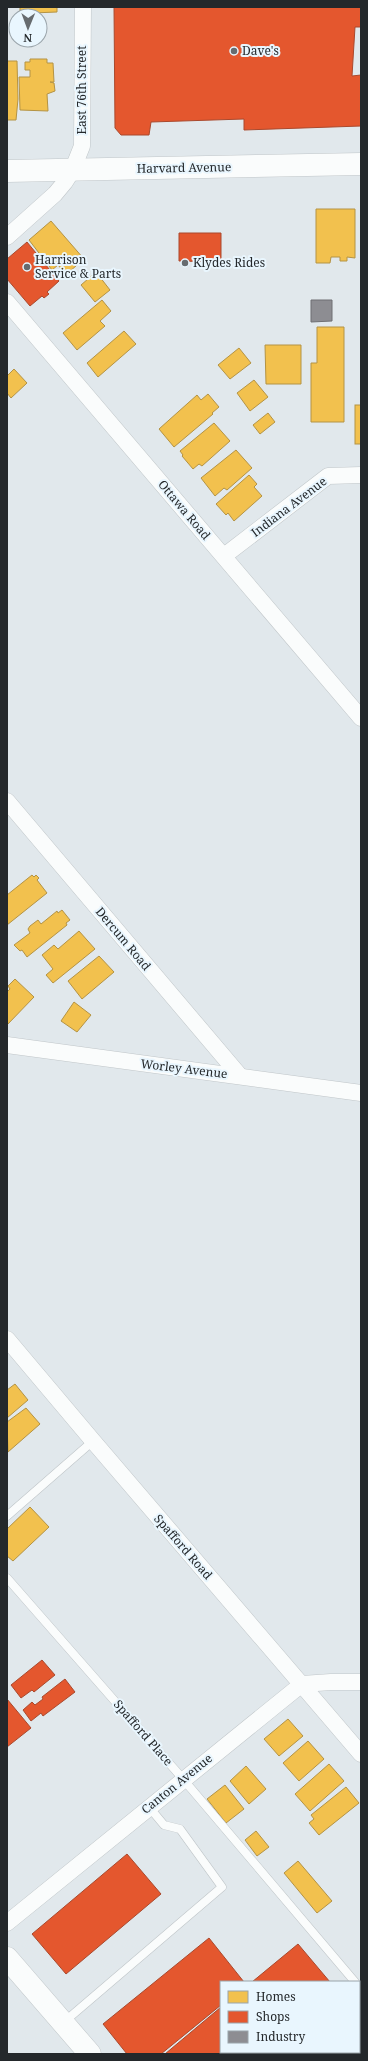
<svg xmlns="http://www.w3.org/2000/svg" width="368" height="2061" viewBox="0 0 368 2061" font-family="'Noto Serif',serif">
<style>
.homes{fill:#f2c14e;stroke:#b49344}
.shops{fill:#e4572e;stroke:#aa492d}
.industry{fill:#8d8d92;stroke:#6e6f73}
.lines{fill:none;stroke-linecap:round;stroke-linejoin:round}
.service-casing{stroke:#c0c6c9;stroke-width:9}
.minor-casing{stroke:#c0c6c9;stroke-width:17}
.secondary-casing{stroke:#c0c6c9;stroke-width:23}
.primary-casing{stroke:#c0c6c9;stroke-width:23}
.service{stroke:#fafcfc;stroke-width:8}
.minor{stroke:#fafcfc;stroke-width:16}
.secondary{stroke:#fafcfc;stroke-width:22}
.primary{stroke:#fafcfc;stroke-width:22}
.poi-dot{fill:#666b6f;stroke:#e9f6fe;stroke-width:1.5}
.labels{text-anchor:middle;stroke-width:4;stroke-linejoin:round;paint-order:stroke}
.poi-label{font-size:12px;fill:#24282b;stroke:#e9f6fe;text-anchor:start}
.street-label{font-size:12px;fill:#24282b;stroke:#e9f6fe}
</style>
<rect width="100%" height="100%" fill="#e1e8ec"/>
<g class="homes">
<polygon points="20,7 57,7 57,12 32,13 32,12 20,11"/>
<polygon points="30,59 47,59 47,63 53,63 54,82 50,82 54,83 55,91 47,94 48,111 20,110 19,77 30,77 30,70 25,70 25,62 30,62"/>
<polygon points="7,61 17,61 18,99 16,120 7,120"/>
<polygon points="316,209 355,209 355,258 347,257 347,261 340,261 340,257 331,257 330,263 316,263"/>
<polygon points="51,221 84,259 69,272 67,271 65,273 58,265 52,270 29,240"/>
<polygon points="96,272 110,290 95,302 81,285"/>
<polygon points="102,300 111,311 100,321 105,326 77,350 63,333"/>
<polygon points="317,327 344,327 344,422 311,422 311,363 317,363"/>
<polygon points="124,331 136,344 98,377 87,363"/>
<polygon points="265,345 301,345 301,384 266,384"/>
<polygon points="239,348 251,363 230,379 218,365"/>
<polygon points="14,369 27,383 11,398 7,393 7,376"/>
<polygon points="254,380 268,397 250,411 237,393"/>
<polygon points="208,394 219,407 212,413 213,414 174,447 159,429 197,395 201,400"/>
<rect x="355" y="405" width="6" height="39"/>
<polygon points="268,413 275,422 260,434 253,425"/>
<polygon points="214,423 230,441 202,466 199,464 193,469 182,456 183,455 180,451"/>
<polygon points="236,450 252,468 227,490 224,488 215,496 201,478"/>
<polygon points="249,475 257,484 254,487 262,496 234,521 228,513 226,515 216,504"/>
<polygon points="32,875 34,877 36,875 39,878 37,880 47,893 7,925 7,895"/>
<polygon points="62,910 70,920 66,923 67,925 27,957 22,950 20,951 14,945 30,933 28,929 30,926 38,920 41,924 57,911 58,913"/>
<polygon points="79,931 95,949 53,983 46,975 53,969 42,955 54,945 58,949"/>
<polygon points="99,956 114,972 82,999 68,981"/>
<polygon points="15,979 34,997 7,1025 7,992 10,989 8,986"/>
<polygon points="74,1002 91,1015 77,1032 61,1021"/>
<polygon points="15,1384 28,1400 7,1418 7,1390"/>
<polygon points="26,1408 40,1424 8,1452 7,1422"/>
<polygon points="30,1507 49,1527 13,1561 7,1556 7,1529"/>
<polygon points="288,1719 303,1736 279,1756 264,1739"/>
<polygon points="308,1741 324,1759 299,1781 283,1763"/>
<polygon points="329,1764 344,1781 310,1811 295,1794"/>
<polygon points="246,1766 266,1789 249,1804 230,1781"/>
<polygon points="225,1785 244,1809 226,1823 207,1799"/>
<polygon points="346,1787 359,1803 319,1835 309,1823 314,1819 311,1815"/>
<polygon points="256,1831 269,1847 257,1856 245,1840"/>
<polygon points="298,1861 332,1901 317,1913 284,1873"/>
</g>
<g class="shops">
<polygon points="114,7 361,7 361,27 355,27 352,76 361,75 361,126 244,130 244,119 151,122 149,135 121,135 115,128"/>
<polygon points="179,233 221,233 221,262 179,261"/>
<polygon points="27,242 59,281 47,292 49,294 44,298 42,296 30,306 7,279 7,259"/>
<polygon points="42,1660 55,1675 34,1692 32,1690 21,1698 11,1685"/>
<polygon points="65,1679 75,1692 43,1716 41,1713 31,1721 23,1710 32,1702 35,1705 43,1699 42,1697"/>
<polygon points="7,1699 31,1728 7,1747"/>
<polygon points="127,1854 161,1894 66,1974 32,1934"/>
<polygon points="209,1938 244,1982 221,1982 221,2005 161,2054 127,2054 103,2024"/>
<polygon points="298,1944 330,1982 252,1982"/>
<polygon points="221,2007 221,2052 260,2052 258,2054 165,2054"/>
</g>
<polygon class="industry" points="311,300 332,300 332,321 311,322"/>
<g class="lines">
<defs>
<g id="service">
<polyline points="7,1516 93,1441"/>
<polyline points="7,1578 183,1779 355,1982"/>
<polyline points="359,1987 361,1989"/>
<polyline points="64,2022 222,1887 180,1829 164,1825 149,1807"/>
</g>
<g id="minor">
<polyline points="7,237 55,194 65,182 72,171 82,146 83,7"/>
<polyline points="7,302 361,718"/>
<polyline points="224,556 328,476 361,475"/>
<polyline points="7,801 240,1076"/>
<polyline points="7,1045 361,1093"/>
<polyline points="7,1339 93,1441 361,1754"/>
<polyline points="7,1923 302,1684 331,1682 361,1682"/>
</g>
<polyline id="secondary" points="7,171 361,164"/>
<polyline id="primary" points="7,1958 90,2054"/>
</defs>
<use href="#service" class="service-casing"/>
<use href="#minor" class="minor-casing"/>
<use href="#secondary" class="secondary-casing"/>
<use href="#primary" class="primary-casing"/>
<use href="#service" class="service"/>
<use href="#minor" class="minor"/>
<use href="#secondary" class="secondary"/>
<use href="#primary" class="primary"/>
</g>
<g class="poi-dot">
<circle cx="234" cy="51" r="4"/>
<circle cx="185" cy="263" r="4"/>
<circle cx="27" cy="267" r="4"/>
</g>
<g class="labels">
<g class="poi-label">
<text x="242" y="55">Dave's</text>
<text x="35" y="264">Harrison<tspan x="35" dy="14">Service &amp; Parts</tspan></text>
<text x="193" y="267">Klydes Rides</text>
</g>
<g class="street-label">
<text transform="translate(82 90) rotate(-90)" y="4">East 76th Street</text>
<text transform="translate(184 168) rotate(-1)" y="4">Harvard Avenue</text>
<text transform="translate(289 507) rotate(-37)" y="4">Indiana Avenue</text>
<text transform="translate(184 510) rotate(50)" y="4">Ottawa Road</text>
<text transform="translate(123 939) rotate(50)" y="4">Dercum Road</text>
<text transform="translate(184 1069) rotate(7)" y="4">Worley Avenue</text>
<text transform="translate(183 1547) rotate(49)" y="4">Spafford Road</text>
<text transform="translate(143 1733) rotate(49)" y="4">Spafford Place</text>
<text transform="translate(177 1784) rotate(-39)" y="4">Canton Avenue</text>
</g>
</g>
<rect width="368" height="2061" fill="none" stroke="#24282b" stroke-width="16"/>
<rect x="220" y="1981" width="140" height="72" fill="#e9f6fe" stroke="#9aa4aa"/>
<rect x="228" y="1991" width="20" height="12" fill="#f2c14e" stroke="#9aa4aa"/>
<text x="256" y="2001" font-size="12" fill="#24282b">Homes</text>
<rect x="228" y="2011" width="20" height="12" fill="#e4572e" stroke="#9aa4aa"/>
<text x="256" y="2021" font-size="12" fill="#24282b">Shops</text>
<rect x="228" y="2031" width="20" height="12" fill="#8d8d92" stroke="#9aa4aa"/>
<text x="256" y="2041" font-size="12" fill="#24282b">Industry</text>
<g transform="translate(28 28) rotate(181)"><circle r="19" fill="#e9f6fe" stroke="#9aa4aa"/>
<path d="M0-3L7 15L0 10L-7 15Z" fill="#666b6f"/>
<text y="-6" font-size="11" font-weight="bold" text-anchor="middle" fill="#24282b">N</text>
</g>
</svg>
